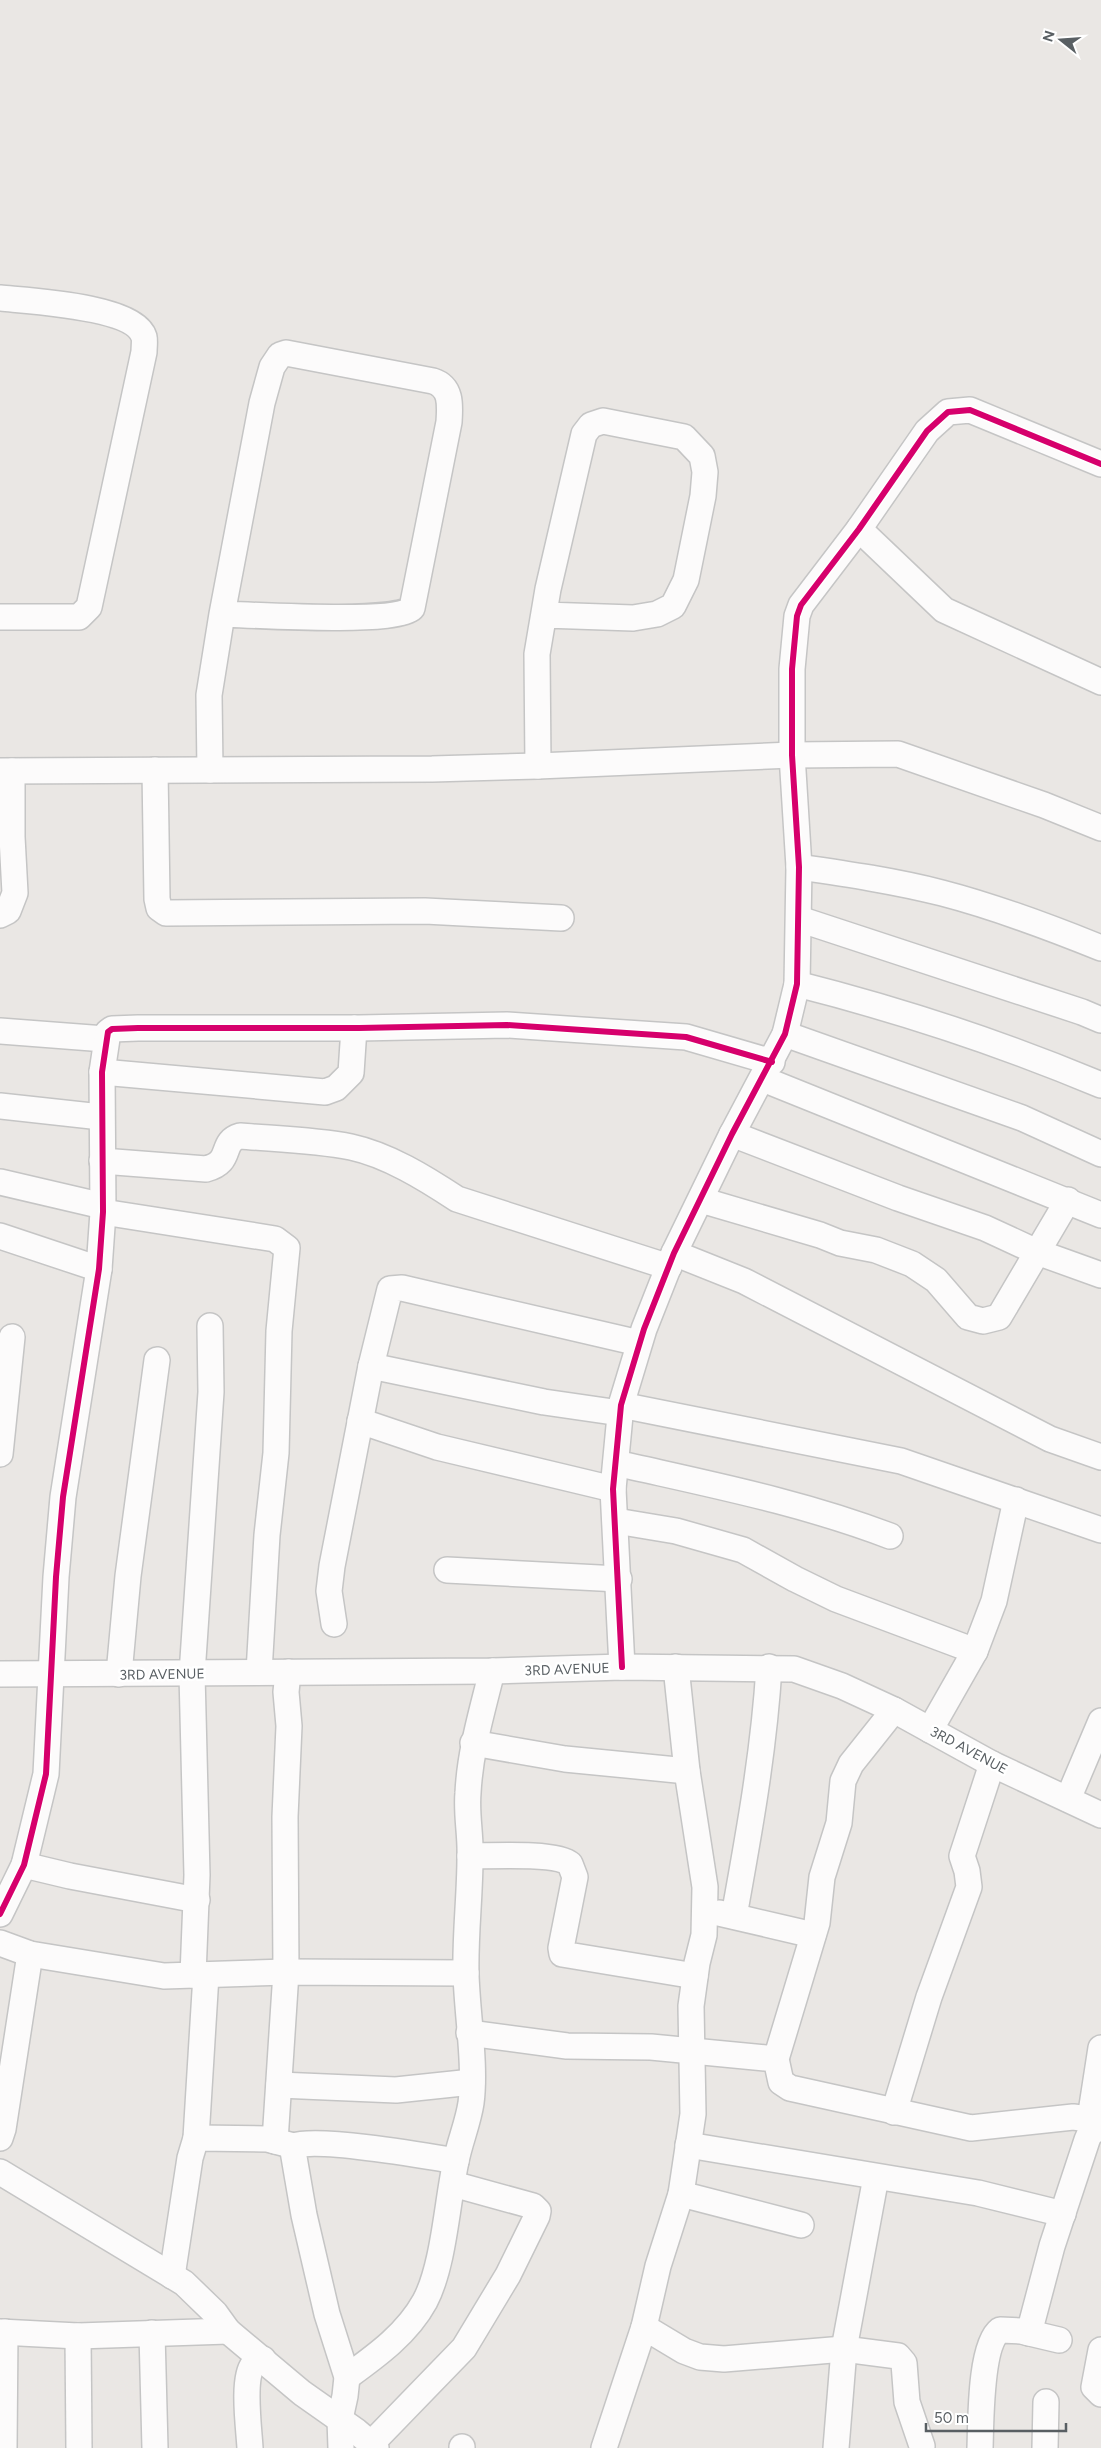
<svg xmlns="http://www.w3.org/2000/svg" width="1101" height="2448" viewBox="0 0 1101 2448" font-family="Figtree,sans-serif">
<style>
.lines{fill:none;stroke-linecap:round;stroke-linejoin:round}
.minor-casing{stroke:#c5c5c5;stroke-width:28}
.minor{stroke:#fcfbfb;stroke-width:25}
.cycleway-casing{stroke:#fff;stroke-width:9}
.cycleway{stroke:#d6006c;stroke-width:6}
.labels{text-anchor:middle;stroke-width:5;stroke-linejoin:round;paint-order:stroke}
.street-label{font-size:14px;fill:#595f63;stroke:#fff}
</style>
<rect width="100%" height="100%" fill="#eae7e4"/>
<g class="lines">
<defs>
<g id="minor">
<path d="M0,298C28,301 135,306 144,337C145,341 144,347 144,352L89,607L79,617H0"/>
<polyline points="859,529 944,610 1101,682"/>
<polyline points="538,766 537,654 548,589 584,434 591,425 603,421 684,437 702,456 705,472 703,496 686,580 673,606 657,614 633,618 544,615"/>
<polyline points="155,770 157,899 159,908 166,913 425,911 561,918"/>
<path d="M210,770L209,695L222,614L262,403L272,367L280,355L286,353L433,381C452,387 450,406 449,422L412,608C396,624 253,615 222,614"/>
<polyline points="0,771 432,769 538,766 792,755 898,754 1044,805 1101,828"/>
<path d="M799,867C847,874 895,881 942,893C996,907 1049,927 1101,948"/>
<polyline points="0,915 8,911 15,893 12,837 12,771"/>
<polyline points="799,919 1082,1012 1101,1020"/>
<path d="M797,984C900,1010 1003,1044 1101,1085"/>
<polyline points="0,1031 105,1039"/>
<polyline points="785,1034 1022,1118 1101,1154"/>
<polyline points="102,1072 325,1092 336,1088 351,1073 354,1028"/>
<polyline points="763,1079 1101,1215"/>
<polyline points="0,1106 101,1117"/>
<polyline points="732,1134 898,1198 985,1228 1037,1252 1101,1275"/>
<path d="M102,1161L206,1169C234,1162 219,1142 240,1136C276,1139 315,1140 351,1147C388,1155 425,1178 457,1199L669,1267"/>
<polyline points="0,1182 103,1206"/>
<polyline points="701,1200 820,1235 840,1243 876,1250 912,1264 936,1280 968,1317 983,1321 999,1317 1068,1200"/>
<polyline points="103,1212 275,1239 287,1248 279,1331 276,1453 267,1535 259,1672"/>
<polyline points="0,1236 99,1269"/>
<polyline points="674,1253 744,1281 1050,1439 1101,1457"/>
<polyline points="371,1366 544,1402 620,1413"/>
<polyline points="621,1405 901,1461 1101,1530"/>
<polyline points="360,1421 437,1447 613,1489"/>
<polyline points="0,1454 12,1337"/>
<path d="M616,1463C708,1484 801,1502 890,1536"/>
<polyline points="616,1521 676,1531 743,1550 795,1579 836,1599 975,1651"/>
<polyline points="447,1570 619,1579"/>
<polyline points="334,1624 329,1591 332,1566 371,1366 390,1289 402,1288 639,1343"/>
<polyline points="622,1667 613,1489 621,1405 644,1329 674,1253 732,1134 785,1034 797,984 799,867 792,755 792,669 797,616 801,605 859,529 927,431 948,412 970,410 1101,464"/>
<polyline points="0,1674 492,1671 622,1667 794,1669 842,1686 894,1710 992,1764 1101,1815"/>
<polyline points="119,1674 128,1576 157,1360"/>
<polyline points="930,1730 975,1651 994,1601 1016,1500"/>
<polyline points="473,1743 565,1759 687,1771"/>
<polyline points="1068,1799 1101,1721"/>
<path d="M470,1856C490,1856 557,1852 570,1864L575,1877L561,1948L562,1954L695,1976"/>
<polyline points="24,1865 70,1876 197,1900"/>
<polyline points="719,1913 813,1935"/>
<polyline points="0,1914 24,1865 46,1774 56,1577 63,1497 99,1269 103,1212 102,1072 108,1032 112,1029 138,1028 359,1028 507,1025 686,1037 772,1062"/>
<path d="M734,1916C749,1833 764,1751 769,1667"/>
<polyline points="0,1943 30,1954 164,1976 286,1972 466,1973"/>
<polyline points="193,1975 197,1875 192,1674 211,1392 210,1326"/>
<polyline points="469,2033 567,2046 651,2047 776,2059 781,2082 790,2088 971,2128 1073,2117 1090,2119"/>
<polyline points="776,2059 817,1923 822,1877 839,1823 843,1781 851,1764 894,1710"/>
<polyline points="279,2085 396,2090 472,2082"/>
<polyline points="894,2112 929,1997 969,1887 967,1871 962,1856 992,1764"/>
<polyline points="1095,2129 1090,2119 1101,2048"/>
<polyline points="0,2138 3,2129 30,1954"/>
<polyline points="196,2138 206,1975"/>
<polyline points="275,2141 286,1972 285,1817 289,1726 286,1692 288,1672"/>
<polyline points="688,2145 978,2193 1063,2214"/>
<polyline points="0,2172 184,2283 215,2313 228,2331 302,2393 356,2431 376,2448"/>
<polyline points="681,2194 801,2225"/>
<polyline points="172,2276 190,2158 196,2138 267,2139 290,2145"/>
<polyline points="644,2327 684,2351 700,2357 724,2359 844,2349 898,2356 904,2363 907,2402 922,2446"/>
<polyline points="0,2332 78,2336 228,2331"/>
<polyline points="152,2333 155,2448"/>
<polyline points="1029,2333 1052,2246 1087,2140 1090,2133 1101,2127"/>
<polyline points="78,2336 79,2448"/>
<polyline points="1101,2350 1094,2387 1101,2394"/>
<path d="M347,2377C376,2356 407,2334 425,2301C444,2265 447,2202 456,2161C460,2141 468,2123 471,2103C476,2065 467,2013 466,1974C465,1935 470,1896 470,1857C471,1836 466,1814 468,1793C470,1751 482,1712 492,1671"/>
<polyline points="371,2444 464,2348 508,2275 537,2216 538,2211 533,2206 453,2184"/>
<polyline points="4,2448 5,2332"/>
<path d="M250,2448C249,2429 242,2379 253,2365C255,2362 259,2361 263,2359"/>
<path d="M341,2448L340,2419L345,2396L347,2377L327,2314L304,2215L293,2151L294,2146C317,2137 426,2156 456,2161"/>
<polyline points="462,2448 462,2447"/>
<polyline points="604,2448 644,2327 658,2266 681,2194 693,2114 691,2006 697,1963 704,1935 705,1887 687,1771 676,1667"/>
<polyline points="836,2448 844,2349 876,2177"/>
<path d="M980,2448C981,2421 980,2345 1000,2330L1021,2331L1059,2340"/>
<polyline points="1045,2448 1046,2402"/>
</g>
</defs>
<use href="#minor" class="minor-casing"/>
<use href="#minor" class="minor"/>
<defs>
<g id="cycleway">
<polyline points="622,1667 613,1489 621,1405 644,1329 674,1253 732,1134 785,1034 797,984 799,867 792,755 792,669 797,616 801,605 859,529 927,431 948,412 970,410 1101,464"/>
<polyline points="0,1914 24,1865 46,1774 56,1577 63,1497 99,1269 103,1212 102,1072 108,1032 112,1029 138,1028 359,1028 507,1025 686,1037 772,1062"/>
</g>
</defs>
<use href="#cycleway" class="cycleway-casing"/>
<use href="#cycleway" class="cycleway"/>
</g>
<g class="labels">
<g class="street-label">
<text transform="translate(567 1669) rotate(-2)" y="5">3RD AVENUE</text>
<text transform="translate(162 1674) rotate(-1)" y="5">3RD AVENUE</text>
<text transform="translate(969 1750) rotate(28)" y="5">3RD AVENUE</text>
</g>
</g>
<g transform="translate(1061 40) rotate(287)" stroke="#ffffff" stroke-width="4" paint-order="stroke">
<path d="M0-4L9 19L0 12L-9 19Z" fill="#595f63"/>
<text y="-8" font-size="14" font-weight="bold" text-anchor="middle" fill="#595f63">N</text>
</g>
<path d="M926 2423v8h140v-8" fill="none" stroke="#595f63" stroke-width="2.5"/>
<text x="934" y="2423" font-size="15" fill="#595f63" stroke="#ffffff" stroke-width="4" paint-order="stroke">50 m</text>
</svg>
